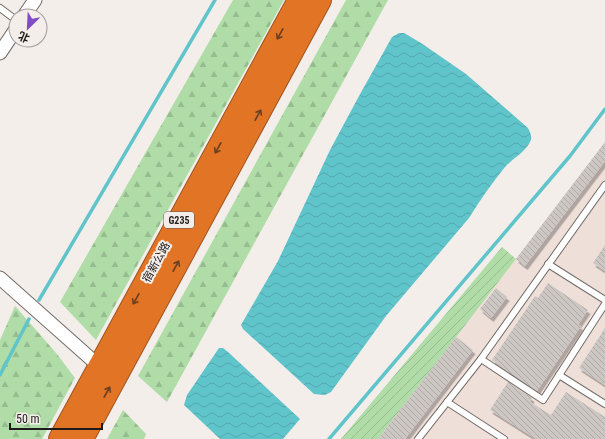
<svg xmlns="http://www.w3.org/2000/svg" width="605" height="439" viewBox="0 0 605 439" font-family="'Roboto Condensed','Noto Sans SC',sans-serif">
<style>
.built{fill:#eee0d9}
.forest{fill:url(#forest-firs)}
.garden{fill:url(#garden-furrows)}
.water{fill:url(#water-waves)}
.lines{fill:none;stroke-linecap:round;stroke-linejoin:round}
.stream{stroke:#60c4cb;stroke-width:3.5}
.building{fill:url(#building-back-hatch);filter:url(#shadow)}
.lane-casing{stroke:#716c69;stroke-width:8}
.street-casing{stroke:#716c69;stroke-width:15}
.highway-casing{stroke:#9d5522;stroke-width:24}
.lane{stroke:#fff;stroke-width:6}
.street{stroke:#fff;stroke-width:13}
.highway{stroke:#e27425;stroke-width:22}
.oneway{stroke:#6c3f1f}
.labels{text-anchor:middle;stroke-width:4;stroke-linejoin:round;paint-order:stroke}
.shield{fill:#f4eeeb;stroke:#5e5b59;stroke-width:1}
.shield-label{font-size:10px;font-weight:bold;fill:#1e1c1b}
.street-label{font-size:11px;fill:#1e1c1b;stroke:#f4eeeb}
</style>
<defs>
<pattern id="forest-firs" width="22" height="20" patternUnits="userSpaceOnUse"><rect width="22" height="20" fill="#afdca7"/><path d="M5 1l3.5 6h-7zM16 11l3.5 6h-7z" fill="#96bc8f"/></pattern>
<pattern id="garden-furrows" width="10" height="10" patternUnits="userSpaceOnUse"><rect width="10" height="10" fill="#afdca7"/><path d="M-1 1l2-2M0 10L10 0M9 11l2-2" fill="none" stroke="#96bc8f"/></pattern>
<pattern id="water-waves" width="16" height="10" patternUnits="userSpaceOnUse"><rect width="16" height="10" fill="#60c4cb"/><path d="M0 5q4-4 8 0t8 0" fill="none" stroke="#53a8ae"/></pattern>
<pattern id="building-back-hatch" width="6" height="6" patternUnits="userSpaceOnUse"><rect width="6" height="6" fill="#cdc7c4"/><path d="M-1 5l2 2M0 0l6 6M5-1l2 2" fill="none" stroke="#b0aaa8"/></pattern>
<filter id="shadow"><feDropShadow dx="2.5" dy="4" stdDeviation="0" flood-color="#0004"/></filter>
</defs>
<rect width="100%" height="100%" fill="#f4eeeb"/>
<polygon class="built" points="605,142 605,439 378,439 456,337"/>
<g class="forest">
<polygon points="233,0 284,0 96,340 60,302"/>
<polygon points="346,0 388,0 167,402 138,376"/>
<polygon points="15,306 57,354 75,378 42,439 0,439 0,340"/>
<polygon points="123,410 146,434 144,439 107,439"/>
</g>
<polygon class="garden" points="502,247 516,259 378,439 341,439"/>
<g class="water">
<path d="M399,33H404L421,43L466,74L528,128C530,132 532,136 531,140C526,152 513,158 505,167C492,183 480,200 469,218L386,316L331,392L325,395L314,394L243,329L241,325L278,261L330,150L359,96L392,37Z"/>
<polygon points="219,348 223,348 228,352 300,419 283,439 220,439 184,405 187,395"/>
</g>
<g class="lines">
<g class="stream">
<polyline points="39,300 215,0"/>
<polyline points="0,375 29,319"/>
<polyline points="329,439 570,156 605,109"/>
</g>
</g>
<g class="building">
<polygon points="605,142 605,161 525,266 516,259"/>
<polygon points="605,245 605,271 593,263"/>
<polygon points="548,283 588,310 578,325 581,326 537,391 492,360 535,296 538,298"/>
<polygon points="496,288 507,297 491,318 480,309"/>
<polygon points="605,328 605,385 579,368"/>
<polygon points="456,337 473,350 405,439 378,439"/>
<polygon points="508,382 532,398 530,402 551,415 566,392 605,417 605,439 536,439 490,410"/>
</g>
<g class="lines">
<defs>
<g id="lane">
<polyline points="0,8 16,20"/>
<polyline points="548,264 605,300"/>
<polyline points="481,359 543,400 605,304"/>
<polyline points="559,375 605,404"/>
<polyline points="447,402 504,439"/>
<polyline points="418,439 481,359 605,185"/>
</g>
<g id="street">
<polyline points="24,16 35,0"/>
<polyline points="0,53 16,29"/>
<polyline points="0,278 99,366"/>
</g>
<g id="highway">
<polyline points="60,439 299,0"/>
<polyline points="82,439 320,0"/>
</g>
</defs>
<use href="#lane" class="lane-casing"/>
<use href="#street" class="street-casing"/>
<use href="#highway" class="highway-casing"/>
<use href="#lane" class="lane"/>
<use href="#street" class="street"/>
<use href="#highway" class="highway"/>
</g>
<defs><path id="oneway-shaft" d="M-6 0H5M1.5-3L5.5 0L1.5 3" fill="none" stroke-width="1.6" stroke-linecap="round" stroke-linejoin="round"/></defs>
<g class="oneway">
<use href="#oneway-shaft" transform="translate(280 34) rotate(119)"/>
<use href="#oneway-shaft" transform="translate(258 115) rotate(-61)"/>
<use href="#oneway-shaft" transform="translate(218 148) rotate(119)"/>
<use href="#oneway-shaft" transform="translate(176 266) rotate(-61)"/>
<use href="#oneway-shaft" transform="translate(136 299) rotate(119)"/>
<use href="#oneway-shaft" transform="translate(107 392) rotate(-61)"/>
</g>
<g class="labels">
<rect class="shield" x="164" y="212" width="30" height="16" rx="3"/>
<g class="shield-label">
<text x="179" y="224">G235</text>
</g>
<g class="street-label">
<text transform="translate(156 262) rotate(-61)" y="4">宿新公路</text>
</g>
</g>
<g transform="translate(28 28) rotate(204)"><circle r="19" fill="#f4eeeb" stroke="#9e9a98"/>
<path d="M0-3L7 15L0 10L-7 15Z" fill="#814cc4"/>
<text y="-6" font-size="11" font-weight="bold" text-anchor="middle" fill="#1e1c1b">北</text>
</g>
<path d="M10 423v6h92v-6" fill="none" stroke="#1e1c1b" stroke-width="2"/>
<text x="16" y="423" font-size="12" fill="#1e1c1b" stroke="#f4eeeb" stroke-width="3" paint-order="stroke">50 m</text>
</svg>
